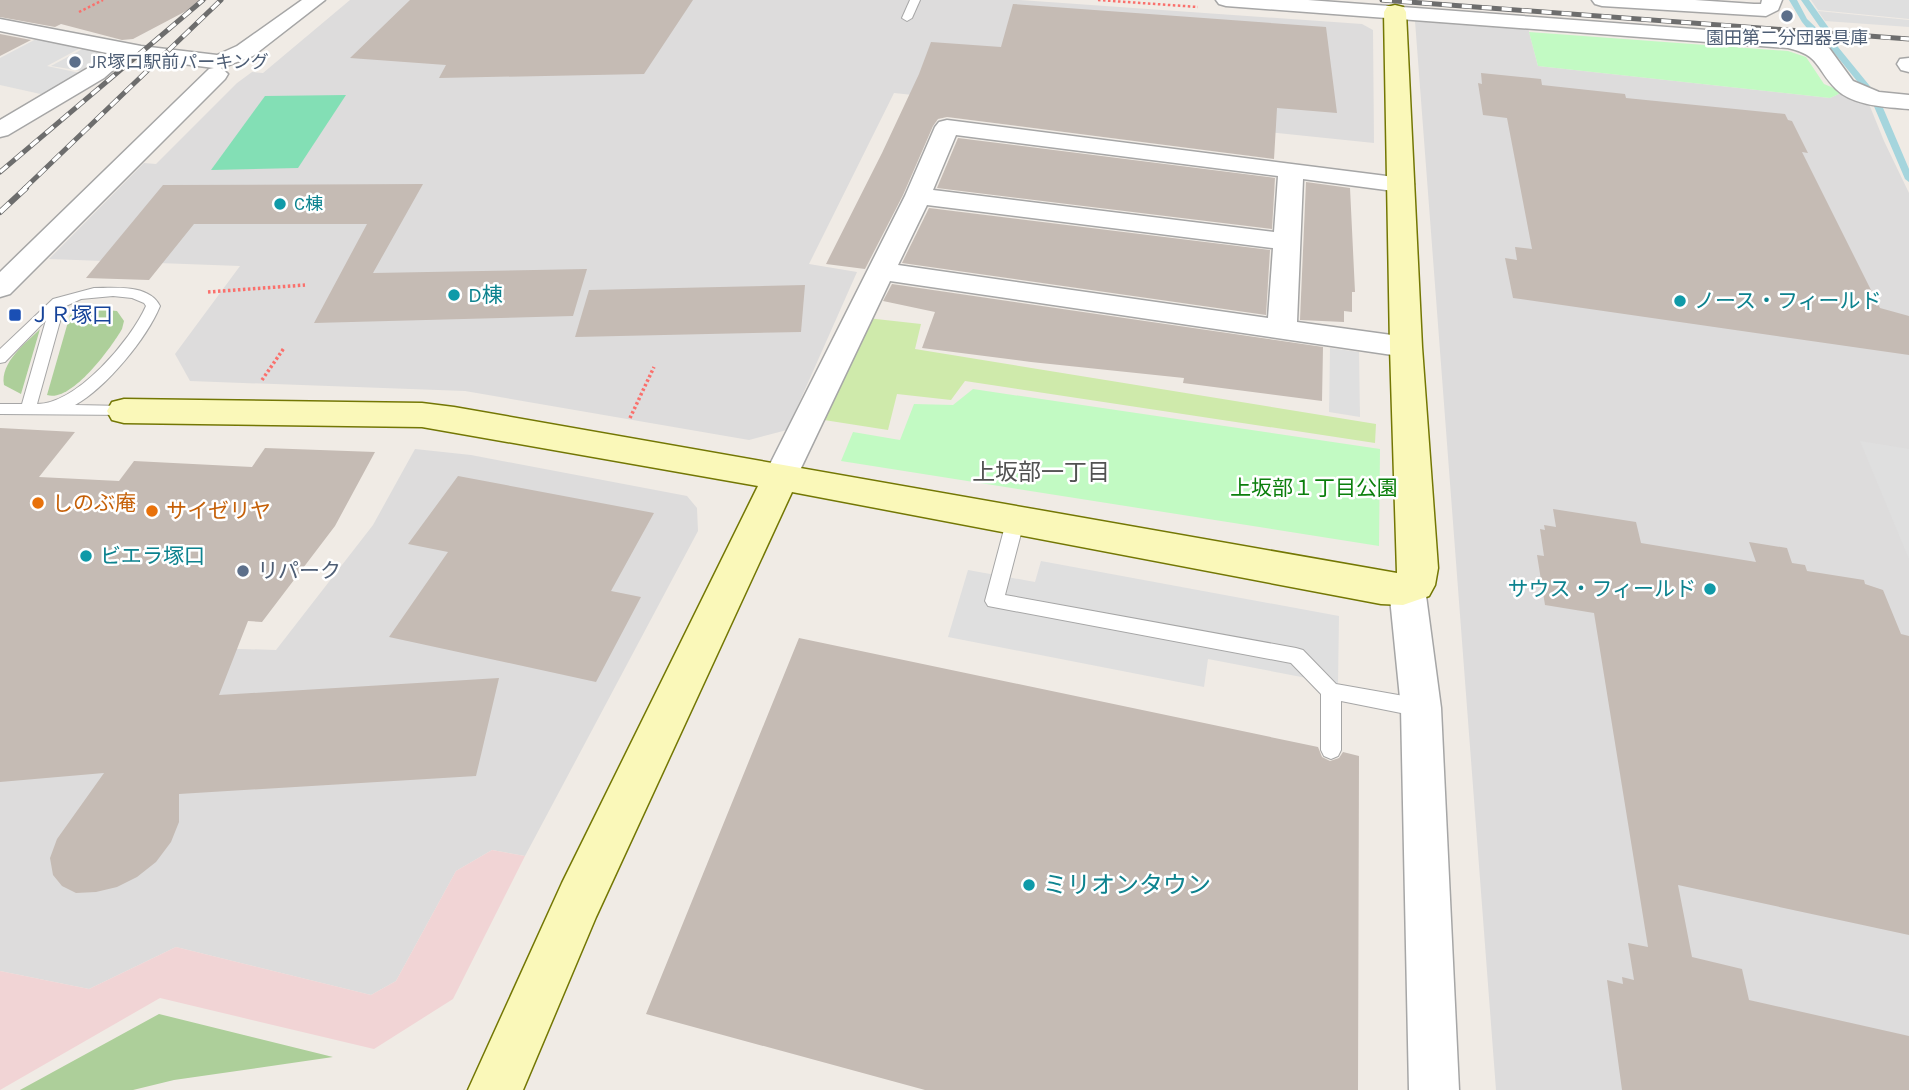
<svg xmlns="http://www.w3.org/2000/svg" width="1909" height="1090" viewBox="0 0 1909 1090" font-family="Karla,'Noto Sans JP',sans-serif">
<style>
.residential{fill:#dddcdc}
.commercial{fill:#f1d4d5}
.grass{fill:#cfeaab}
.forest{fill:#adcf9a}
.park{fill:#c2fac3}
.pitch{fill:#83dfb5}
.parking{fill:#dfdfdf}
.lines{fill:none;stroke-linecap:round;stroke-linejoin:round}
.stream{fill:#a5d5dd;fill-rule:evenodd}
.building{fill:#c5bbb4}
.lane-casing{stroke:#a6a6a6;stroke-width:2}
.street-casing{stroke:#a6a6a6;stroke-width:3}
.secondary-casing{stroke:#737704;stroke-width:3}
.path-far1{stroke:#fa706c;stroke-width:2.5;stroke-dasharray:2.5 2.5;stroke-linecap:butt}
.path{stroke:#fa706c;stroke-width:3.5;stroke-dasharray:2.5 2.5;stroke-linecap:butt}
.lane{fill:#fff;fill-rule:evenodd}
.street{fill:#fff;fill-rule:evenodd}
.secondary{fill:#faf8b9;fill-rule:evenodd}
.rail-far1-casing{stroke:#6d6d6d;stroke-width:5}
.rail-casing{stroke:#6d6d6d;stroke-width:6}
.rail-far1{stroke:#fff;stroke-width:3.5;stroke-dasharray:10;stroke-linecap:butt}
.rail{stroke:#fff;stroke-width:4.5;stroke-dasharray:13;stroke-linecap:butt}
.service-dot{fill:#5c6f8a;stroke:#fff;stroke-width:2.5}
.culture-dot{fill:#0f9aa8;stroke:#fff;stroke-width:2.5}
.transit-dot{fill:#1a4fb4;stroke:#fff;stroke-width:2.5}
.food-dot{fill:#e8710a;stroke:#fff;stroke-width:2.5}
.labels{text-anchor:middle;stroke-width:5;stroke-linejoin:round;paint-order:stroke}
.far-service-label{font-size:18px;fill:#4e5e75;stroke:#fff}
.far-culture-label{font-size:18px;fill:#0d838f;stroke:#fff;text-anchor:start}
.culture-label{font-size:21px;fill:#0d838f;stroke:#fff;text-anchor:start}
.transit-label{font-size:21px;fill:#164399;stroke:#fff;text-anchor:start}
.park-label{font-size:21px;fill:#0b7f0c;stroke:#fff}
.food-label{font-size:21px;fill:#c56008;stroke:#fff;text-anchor:start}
.service-label{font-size:21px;fill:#4e5e75;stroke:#fff;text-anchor:start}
.neighbourhood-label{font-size:23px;fill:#525252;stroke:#fff}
.near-culture-label{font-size:24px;fill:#0d838f;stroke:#fff;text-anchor:start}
</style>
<rect width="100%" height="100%" fill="#f0ebe5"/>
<g class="residential">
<polygon points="350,0 1020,0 1362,24 1373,30 1374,143 894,93 809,264 857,272 787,430 749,440 465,391 190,381 175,354 240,266 49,259 144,163 156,164 237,83 252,72 263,73"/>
<polygon points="1415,21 1528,28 1538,66 1830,98 1843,92 1869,104 1884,141 1909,193 1909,1090 1496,1090"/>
<polygon points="415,449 471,455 687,496 697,508 698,531 525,856 492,850 456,871 396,981 371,995 176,947 89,989 0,971 0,642 276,650 373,525"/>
</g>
<polygon class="commercial" points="492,850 525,856 453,999 374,1049 160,998 0,1090 0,971 89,989 176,947 371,995 396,981 456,871"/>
<polygon class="grass" points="867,318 921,324 915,349 1376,424 1375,443 965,381 951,400 897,394 888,430 824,420"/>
<g class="forest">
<path d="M94,309L117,311L124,321L122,329C111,348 71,403 47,395L70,315Z"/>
<path d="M40,329L21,394L4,385C0,362 26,343 40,329Z"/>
<polygon points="159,1014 333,1057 174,1080 133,1090 20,1090"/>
</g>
<g class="park">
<polygon points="1529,32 1788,51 1806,57 1824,84 1843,92 1830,98 1538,66"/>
<polygon points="973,389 1380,449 1379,546 841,461 853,432 900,440 914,404 953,405"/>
</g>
<polygon class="pitch" points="346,95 298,168 211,170 265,96"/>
<g class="parking">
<polygon points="1811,0 1909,0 1909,19 1818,10"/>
<polygon points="1818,11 1909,20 1909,27 1825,21"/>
<polygon points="40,37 84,46 47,66 80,73 45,95 0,85 0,58"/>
<polygon points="86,47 103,50 82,71 51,66"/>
<polygon points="1330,348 1359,352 1360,417 1329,412"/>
<polygon points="1860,441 1909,449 1909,559"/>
<polygon points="1041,561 1339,616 1338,684 1208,659 1204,687 948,637 968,570 1035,582"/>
</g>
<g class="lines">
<polygon class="stream" points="1789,0 1797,0 1807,19 1829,40 1801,0 1809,0 1836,38 1838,47 1878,96 1909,169 1909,182 1905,179 1870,97 1831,49 1812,34 1802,22"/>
</g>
<g class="building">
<polygon points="0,0 207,0 133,39 122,40 61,24 55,27 0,17"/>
<polygon points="410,0 693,0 644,74 439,78 446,65 350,58"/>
<polygon points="1013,4 1326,27 1337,113 1277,108 1274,159 947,117 938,119 933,126 903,195 865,269 826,264 882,153 919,74 931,42 1001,47"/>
<polygon points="0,34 31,40 0,56"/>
<polygon points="1481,73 1541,79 1542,85 1625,94 1626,98 1785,114 1788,120 1792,121 1808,153 1802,152 1880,308 1909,316 1909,355 1513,298 1505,258 1517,260 1515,247 1532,249 1507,118 1483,115 1478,83 1482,84"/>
<polygon points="958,138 1275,178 1272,229 937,188"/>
<polygon points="1306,182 1350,188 1355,292 1352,292 1352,312 1344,311 1344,322 1300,320"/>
<polygon points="423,184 373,273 587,269 573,316 314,323 367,224 194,224 149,280 86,278 163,185"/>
<polygon points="929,208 1270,250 1266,315 902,263"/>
<polygon points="892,284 1323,347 1322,401 1183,383 1184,378 1031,362 922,348 935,312 883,301"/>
<polygon points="805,285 801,332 575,337 589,290"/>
<polygon points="0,428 75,432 39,477 119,481 134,461 252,467 265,448 375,452 335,526 262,622 248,621 219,695 499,678 476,776 179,794 179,822 171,842 156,862 137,877 117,887 96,892 76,893 62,886 53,875 50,858 57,839 104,773 0,782"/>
<polygon points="458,476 654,513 611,591 641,597 596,682 389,637 448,552 408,544"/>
<polygon points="1553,509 1636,522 1641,543 1756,562 1749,542 1787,548 1792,563 1805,565 1807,571 1864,580 1865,584 1883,590 1901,634 1909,636 1909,935 1678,885 1692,957 1742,969 1749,1000 1909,1036 1909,1090 1622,1090 1607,980 1623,984 1622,977 1634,980 1628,943 1648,947 1594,613 1545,605 1537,555 1544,556 1540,529 1545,530 1544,525 1556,527"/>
<polygon points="799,638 1318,747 1322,757 1330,761 1339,758 1343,752 1359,756 1358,1090 925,1090 646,1014"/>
</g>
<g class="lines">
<defs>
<g id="lane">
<polygon points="910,0 920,0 912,18 907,21 902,18"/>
<path d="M94,288C115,288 149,284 160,306C147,338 106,388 75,405L124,406L130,407L132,411L130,415L0,414V404H22L46,320L5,362L0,363V349L53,299ZM113,296L132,298L144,303L146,306C131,340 77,404 37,404L64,307L81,299Z"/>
<polygon points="1015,515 1021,517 1024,522 1005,595 1296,648 1303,650 1336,684 1421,699 1428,702 1431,708 1428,714 1421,717 1341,701 1341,750 1338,756 1331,759 1324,756 1321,750 1321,694 1291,663 988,606 985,601 1006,522 1009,517"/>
</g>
<g id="street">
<polygon points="302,0 325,0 253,56 221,68 228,74 225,79 10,294 0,297 0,272 209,69 214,68 128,57 104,78 8,135 0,137 0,120 88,68 107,53 0,31 0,19 141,46 217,55 237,46"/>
<path d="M1216,0H1308L1788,36L1817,41L1829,48L1853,81L1879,92L1909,95V109C1886,107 1853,106 1836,89C1816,69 1820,55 1788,48L1226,6L1219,4Z"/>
<polygon points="1592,0 1695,0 1754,4 1761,4 1762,0 1782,0 1778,10 1766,16 1602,6 1595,4"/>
<polygon points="1909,58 1909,72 1901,70 1897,64 1900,59"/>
<path d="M947,120L1410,179L1414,184L1410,189L1401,192L1303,179L1297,322L1406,337L1416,340L1421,347L1416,354L1406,357L890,281L792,487L780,490L768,487L763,478L905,196L935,127L939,122ZM956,135L1278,176L1274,232L933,190ZM927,205L1273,248L1268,318L898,265Z"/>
<polygon points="1407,573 1420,578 1425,588 1441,708 1459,1090 1409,1090 1401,708 1389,588 1394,578"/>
</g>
<polygon id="secondary" points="1395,5 1403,7 1406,12 1422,347 1438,568 1435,585 1429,596 1403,605 1381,604 792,492 596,917 523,1090 468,1090 562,883 758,486 422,427 124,423 112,420 107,411 112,402 124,399 422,403 454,407 1397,573 1390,347 1384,12 1387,7"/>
</defs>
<use href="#lane" class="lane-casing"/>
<use href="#street" class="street-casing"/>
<use href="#secondary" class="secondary-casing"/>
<g class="path-far1">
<polyline points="1098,0 1198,7"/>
<polyline points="79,12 103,0"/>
</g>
<g class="path">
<polyline points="208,292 305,285"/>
<polyline points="262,380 284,348"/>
<polyline points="630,418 654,367"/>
</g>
<use href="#lane" class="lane"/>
<use href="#street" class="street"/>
<use href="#secondary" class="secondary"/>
<defs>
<g id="rail-far1">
<polyline points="1382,0 1909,39"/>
<polyline points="0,172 203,0"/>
<polyline points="24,189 221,0"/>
</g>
<polyline id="rail" points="0,212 26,188"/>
</defs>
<use href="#rail-far1" class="rail-far1-casing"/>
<use href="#rail" class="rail-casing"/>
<use href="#rail-far1" class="rail-far1"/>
<use href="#rail" class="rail"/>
</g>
<g class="service-dot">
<circle cx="1787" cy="16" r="7"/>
<circle cx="75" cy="62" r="7"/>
<circle cx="243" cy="571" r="7"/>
</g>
<g class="culture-dot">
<circle cx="280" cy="204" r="7"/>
<circle cx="454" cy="295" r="7"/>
<circle cx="1680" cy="301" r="7"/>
<circle cx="86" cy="556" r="7"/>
<circle cx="1710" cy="589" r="7"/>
<circle cx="1029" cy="885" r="7"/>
</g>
<rect class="transit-dot" x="8" y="308" width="14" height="14" rx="3.5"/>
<g class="food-dot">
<circle cx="38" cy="503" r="7"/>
<circle cx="152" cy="511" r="7"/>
</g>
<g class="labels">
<g class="far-service-label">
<text x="1787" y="44">園田第二分団器具庫</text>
<text x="89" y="68" text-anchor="start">JR塚口駅前パーキング</text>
</g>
<g class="far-culture-label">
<text x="294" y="210">C棟</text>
</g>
<g class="culture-label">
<text x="468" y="302">D棟</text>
<text x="1694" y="308">ノース・フィールド</text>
<text x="100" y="563">ビエラ塚口</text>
<text x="1696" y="596" text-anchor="end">サウス・フィールド</text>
</g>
<g class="transit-label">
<text x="29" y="322">ＪＲ塚口</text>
</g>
<g class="park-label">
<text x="1314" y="495">上坂部１丁目公園</text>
</g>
<g class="food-label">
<text x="52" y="510">しのぶ庵</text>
<text x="166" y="518">サイゼリヤ</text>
</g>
<g class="service-label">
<text x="257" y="578">リパーク</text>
</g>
<g class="neighbourhood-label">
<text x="1041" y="480">上坂部一丁目</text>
</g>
<g class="near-culture-label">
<text x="1043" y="893">ミリオンタウン</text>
</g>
</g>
</svg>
